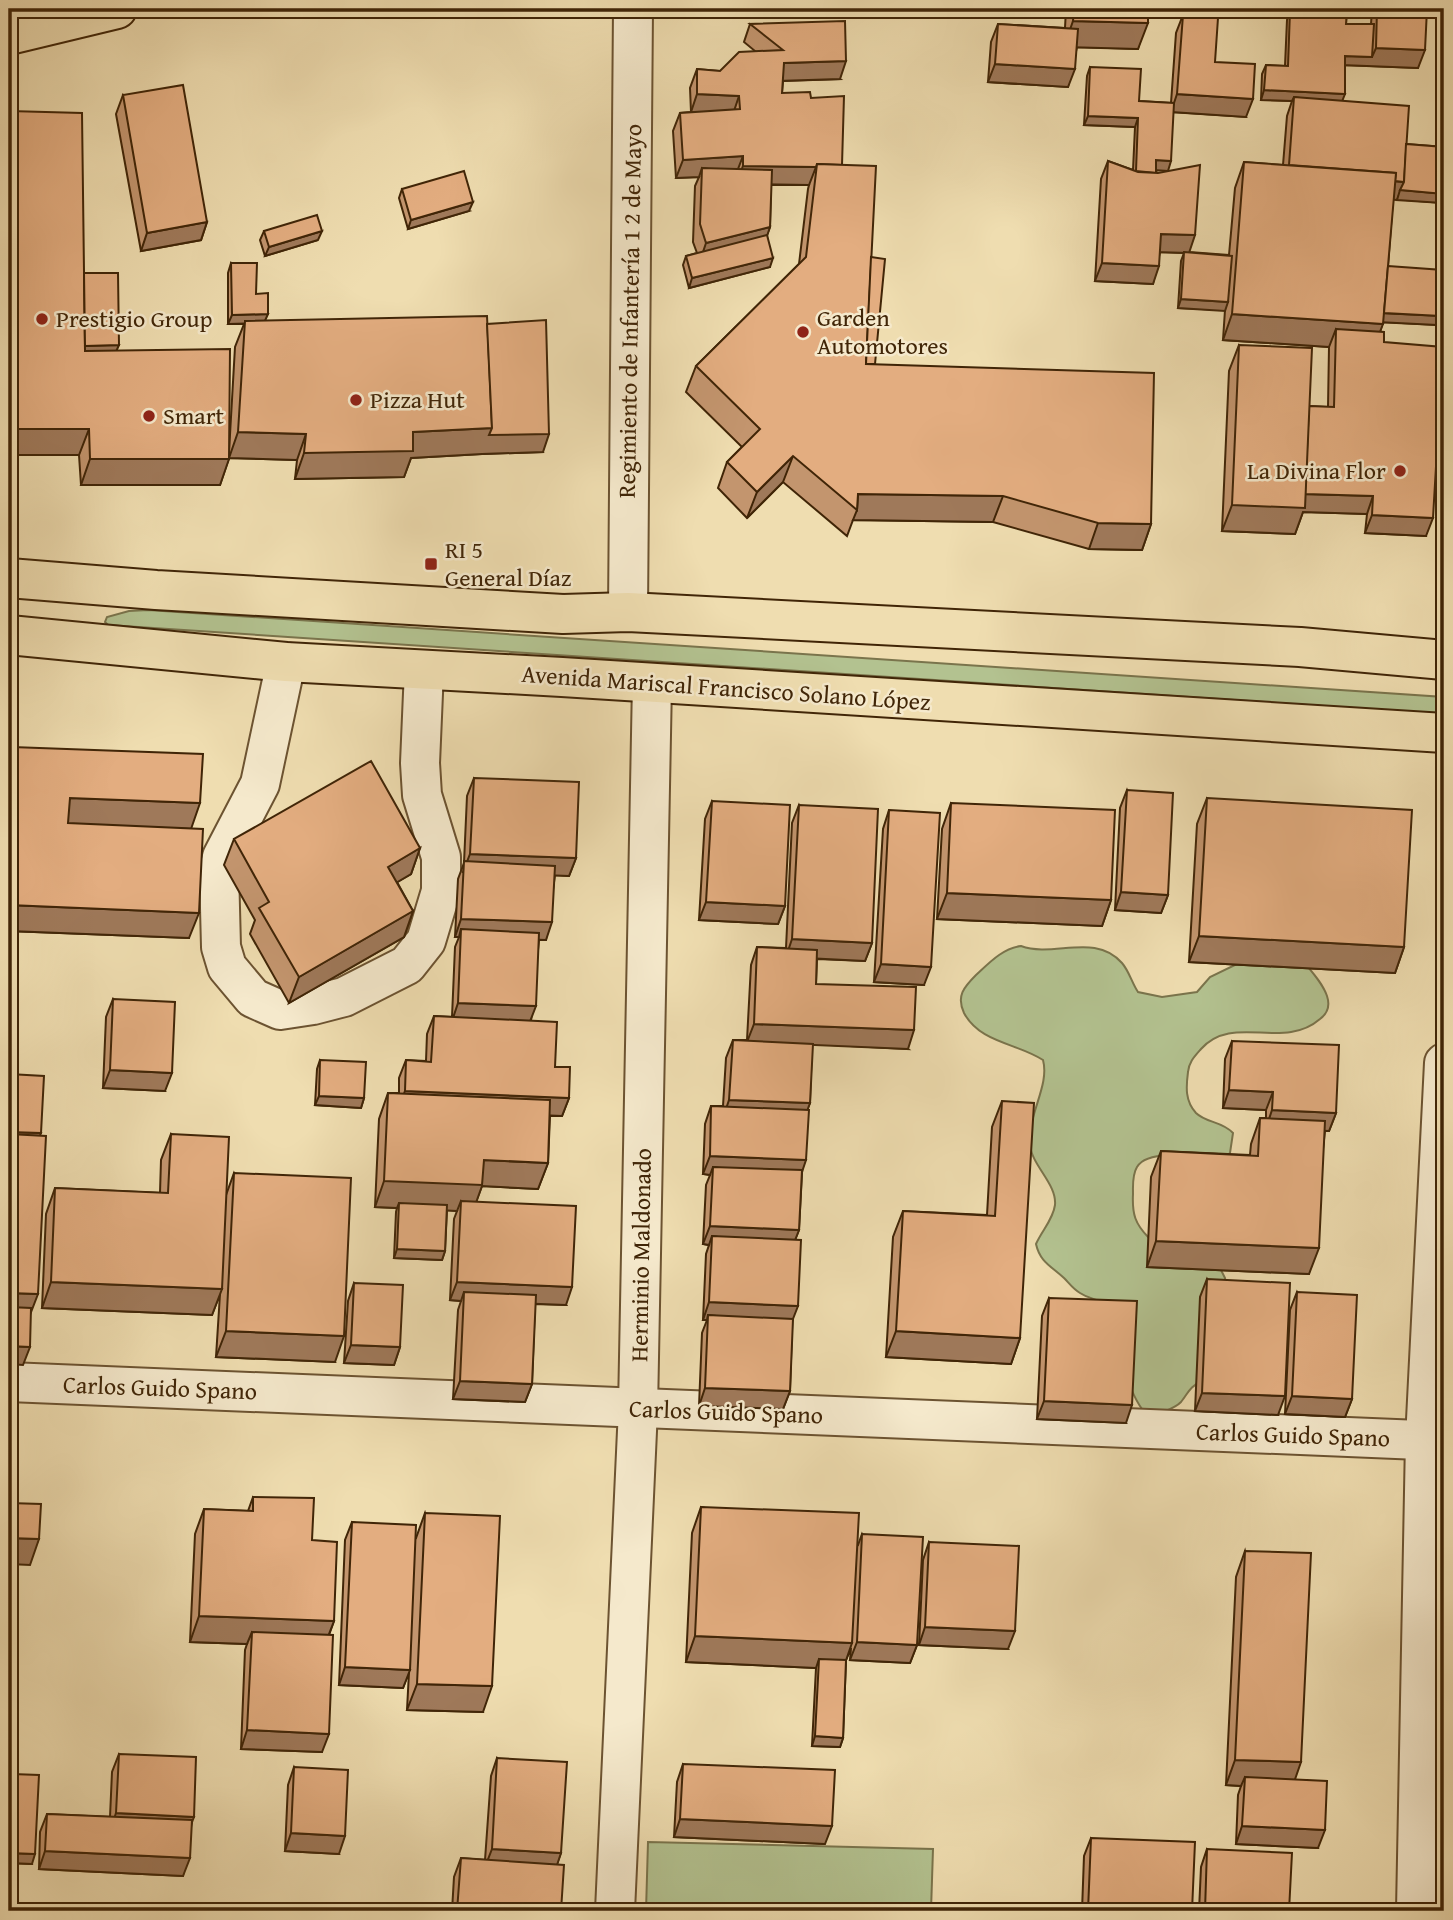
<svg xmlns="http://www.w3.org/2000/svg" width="1453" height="1920" viewBox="0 0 1453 1920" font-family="'Gentium Book Plus',serif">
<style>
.green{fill:#b3c290;stroke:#7a744c;stroke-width:2}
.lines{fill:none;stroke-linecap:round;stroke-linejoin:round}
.minor-casing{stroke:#6c5331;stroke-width:42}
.major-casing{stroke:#402507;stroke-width:42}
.highway-casing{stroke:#402507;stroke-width:42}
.minor{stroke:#f5e9cc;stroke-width:38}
.major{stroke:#efddb0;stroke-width:38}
.highway{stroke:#efddb0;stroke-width:38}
.wall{fill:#c3956e;stroke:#402507;stroke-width:2}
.shaded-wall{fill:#9f795a;stroke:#402507;stroke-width:2}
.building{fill:#e3ad80;stroke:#402507;stroke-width:2}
.poi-dot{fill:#8f2418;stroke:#f5e9cc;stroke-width:2.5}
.labels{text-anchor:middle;stroke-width:5;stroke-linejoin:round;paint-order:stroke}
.street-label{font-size:24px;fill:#402507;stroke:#f5e9cc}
.poi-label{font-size:24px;fill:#402507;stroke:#f5e9cc;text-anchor:start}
</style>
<rect width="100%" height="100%" fill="#efddb0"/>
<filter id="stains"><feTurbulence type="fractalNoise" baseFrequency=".00286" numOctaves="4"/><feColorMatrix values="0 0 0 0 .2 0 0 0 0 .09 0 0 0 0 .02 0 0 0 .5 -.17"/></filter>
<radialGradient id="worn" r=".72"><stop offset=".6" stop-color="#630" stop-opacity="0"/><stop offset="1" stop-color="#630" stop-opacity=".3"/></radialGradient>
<g class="green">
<polygon points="148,610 1444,697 1444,714 108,625 105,622 107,617 129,611"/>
<path d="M1021,946C1054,958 1095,932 1122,963C1129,971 1132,983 1138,992L1162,997L1197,992L1210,977L1241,962L1299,956C1308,968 1322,981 1327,996C1330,1005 1328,1013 1320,1019C1283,1051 1233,1013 1201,1049C1194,1057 1189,1062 1188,1072C1186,1087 1185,1101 1196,1113C1206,1123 1222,1121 1233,1133L1230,1153L1221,1160C1201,1158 1149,1147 1137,1167C1132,1175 1133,1186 1133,1194C1132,1214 1135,1224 1149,1238L1215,1258L1225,1278L1226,1288L1202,1381C1189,1387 1189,1392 1181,1402C1174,1409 1158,1414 1148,1416C1125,1394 1118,1339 1110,1308C1098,1297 1092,1301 1080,1293C1073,1289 1069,1283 1064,1278C1051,1266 1040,1262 1036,1244C1042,1230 1053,1220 1055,1205C1057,1184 1032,1166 1030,1145C1027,1115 1050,1086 1043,1060C1017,1043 980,1043 964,1013C956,996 964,987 976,975C989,963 1003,948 1021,946Z"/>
<polygon points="648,1842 933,1849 931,1911 646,1911"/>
</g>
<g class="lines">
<defs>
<g id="minor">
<polyline points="628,612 633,9"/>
<polyline points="286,662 260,784 222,857 219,869 221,947 227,967 253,998 280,1010 313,1005 344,997 407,965 426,941 441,891 441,857 422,795 420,763 424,670"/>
<polyline points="9,1382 1444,1441"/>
<polyline points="615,1911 638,1409 652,683"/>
<polyline points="1416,1911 1425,1440 1444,1063"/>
</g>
<polyline id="major" points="9,35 117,9"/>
<g id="highway">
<polyline points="9,578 156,590 563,614 628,612 1300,647 1444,660"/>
<polyline points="9,635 286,662 562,677 1444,733"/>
</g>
</defs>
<use href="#minor" class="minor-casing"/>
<use href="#major" class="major-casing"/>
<use href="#highway" class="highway-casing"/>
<use href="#minor" class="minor"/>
<use href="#major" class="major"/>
<use href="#highway" class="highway"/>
</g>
<g class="wall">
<polygon points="668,9 710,9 707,16 669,18"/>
<polygon points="1066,9 1148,9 1138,49 1077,47 1068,87 988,82 991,42 998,24 1065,28"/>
<polygon points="1318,9 1347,9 1346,24 1371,24 1372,9 1427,9 1418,68 1345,65 1342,101 1406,144 1444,147 1444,197 1442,203 1393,199 1388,266 1441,316 1437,325 1383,322 1380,332 1384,342 1426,536 1365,533 1367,514 1303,512 1295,534 1222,531 1229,371 1239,345 1309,406 1328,407 1329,347 1223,340 1225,310 1178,308 1181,261 1184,253 1160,252 1153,284 1095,281 1101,179 1108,161 1133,170 1135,127 1084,125 1087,76 1090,67 1139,101 1171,103 1176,33 1183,15 1215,62 1246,117 1173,112 1156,173 1189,252 1229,255 1235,188 1244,162 1283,165 1287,116 1292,101 1261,100 1262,74 1266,65 1285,66 1287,20 1290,11 1317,12"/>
<polygon points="750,24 840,79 783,81 782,93 811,98 842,165 871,257 875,364 1151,524 1142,550 1089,549 993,522 853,520 847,536 783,482 747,518 718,488 727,462 742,447 686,392 696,366 799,264 808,189 809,185 771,185 770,227 767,235 770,267 689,288 683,265 686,256 697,253 693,242 695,186 699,177 676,178 673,131 680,113 691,112 690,88 697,69 720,71 755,51 744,42"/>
<polygon points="123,95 207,222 201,240 141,251 116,114"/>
<polygon points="402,189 469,211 408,229 399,198"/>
<polygon points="264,231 318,240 265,256 260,240"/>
<polygon points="231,263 256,294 265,321 487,324 543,452 482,454 411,458 404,477 295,479 297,460 229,458 220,485 81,485 79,455 84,273 117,351 229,452 235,347 244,324 228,324 228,273"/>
<polygon points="12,747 191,828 189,938 9,931 9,756"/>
<polygon points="474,778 576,858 569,876 555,875 546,940 539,940 531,1021 555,1067 569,1098 562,1116 550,1116 548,1163 538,1189 482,1186 476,1202 566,1305 535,1304 532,1384 525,1402 453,1399 458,1310 461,1301 450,1300 454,1219 457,1211 447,1210 445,1251 442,1260 394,1258 396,1212 397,1208 375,1207 379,1119 388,1093 399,1093 399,1078 406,1060 426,1061 427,1034 434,1016 452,1017 455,947 459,937 455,937 458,879 464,863 467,796"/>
<polygon points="1127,790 1168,895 1161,913 1115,910 1120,808"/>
<polygon points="1207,798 1404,947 1395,973 1189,962 1197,824"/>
<polygon points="712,801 785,906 778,924 699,920 705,819"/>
<polygon points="951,803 1111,900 1102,926 937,919 942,829"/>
<polygon points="799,805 872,943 865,961 817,959 816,984 908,1049 812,1044 810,1103 807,1110 802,1173 799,1230 795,1240 790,1391 783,1409 699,1406 702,1333 707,1320 703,1320 706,1254 709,1245 703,1244 706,1185 710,1175 703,1174 705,1124 711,1106 723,1106 726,1058 733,1040 747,1040 751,965 757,947 786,948 792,823"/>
<polygon points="889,810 924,985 874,982 883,829"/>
<polygon points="234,839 420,848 411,874 397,882 413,911 404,937 289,1003 250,934 255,920 224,865"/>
<polygon points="113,999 165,1091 103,1088 106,1017"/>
<polygon points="1232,1041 1336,1113 1329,1131 1325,1131 1309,1274 1147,1267 1151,1177 1161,1151 1250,1155 1251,1144 1260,1118 1266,1118 1266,1110 1223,1108 1225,1059"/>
<polygon points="320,1060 364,1098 361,1108 315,1105 317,1069"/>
<polygon points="1002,1101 1020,1338 1011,1364 886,1357 893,1237 903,1211 987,1215 992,1127"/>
<polygon points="171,1134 226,1195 234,1173 335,1362 216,1357 220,1294 212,1315 42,1308 46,1214 55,1188 160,1193 161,1160"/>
<polygon points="1207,1279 1278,1415 1195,1411 1200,1297"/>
<polygon points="354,1283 400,1347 394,1365 344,1363 348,1301"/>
<polygon points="1297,1292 1352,1399 1345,1417 1285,1414 1290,1310"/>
<polygon points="1049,1298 1126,1423 1037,1419 1042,1316"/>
<polygon points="253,1497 312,1540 334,1621 329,1635 322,1752 241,1749 245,1650 247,1644 190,1642 195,1534 204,1509 248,1511"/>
<polygon points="701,1507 858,1545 862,1534 917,1645 910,1663 850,1660 851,1648 846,1660 843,1738 840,1747 812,1746 816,1668 686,1662 692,1533"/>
<polygon points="425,1513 483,1712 407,1710 409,1672 403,1688 339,1685 345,1540 352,1522 416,1538"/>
<polygon points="929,1542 1008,1649 919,1645 923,1560"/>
<polygon points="1245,1551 1295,1779 1318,1848 1236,1844 1238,1795 1241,1786 1226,1785 1236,1577"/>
<polygon points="119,1754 192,1821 183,1876 39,1869 40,1832 47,1814 110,1817 112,1772"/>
<polygon points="497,1758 561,1853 557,1864 561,1911 452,1911 454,1877 461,1858 485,1860 491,1776"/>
<polygon points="683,1764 825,1844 674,1837 677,1782"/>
<polygon points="294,1767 339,1854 285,1851 288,1785"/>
<polygon points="12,1774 32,1864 9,1863 9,1783"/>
<polygon points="1091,1838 1192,1911 1082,1911 1084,1856"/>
<polygon points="1207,1849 1289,1911 1199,1911 1201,1867"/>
</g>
<g class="shaded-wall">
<polygon points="672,9 710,9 707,16 669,18"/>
<polygon points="1216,9 1287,9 1284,16 1214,13"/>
<polygon points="1073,21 1148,23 1138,49 1064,47"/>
<polygon points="1376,48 1425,50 1418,68 1341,65 1345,56 1372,57"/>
<polygon points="846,61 840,79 777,81 784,63"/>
<polygon points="995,64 1075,69 1068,87 988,82"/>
<polygon points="1264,90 1345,94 1341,104 1294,97 1292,101 1261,100"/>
<polygon points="697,94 739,96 733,114 691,112"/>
<polygon points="1177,94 1253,99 1246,117 1171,112"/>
<polygon points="1088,116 1138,118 1135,127 1084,125"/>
<polygon points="743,156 736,174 702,168 699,177 676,178 683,160"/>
<polygon points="1156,160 1171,161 1168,171 1153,170"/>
<polygon points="743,166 816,167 809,185 736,184"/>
<polygon points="1288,173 1404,182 1397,200 1281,191"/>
<polygon points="1400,190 1444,194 1444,197 1442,203 1397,200"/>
<polygon points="473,202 469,211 408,229 411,220"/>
<polygon points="207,222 201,240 141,251 147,233"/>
<polygon points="770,227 764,245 700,261 706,243"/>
<polygon points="322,231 318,240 265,256 269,247"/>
<polygon points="1161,234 1195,235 1189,253 1154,252"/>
<polygon points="773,258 770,267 689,288 692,278"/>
<polygon points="1102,263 1159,266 1153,284 1095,281"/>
<polygon points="1181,299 1228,302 1225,311 1178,308"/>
<polygon points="1380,313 1441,316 1437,325 1377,322"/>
<polygon points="268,314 264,323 228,324 232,315"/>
<polygon points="1232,314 1383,324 1373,350 1336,329 1329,347 1223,340"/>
<polygon points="119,345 115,354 77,355 80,346"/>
<polygon points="492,428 549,434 543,452 482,454 411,458 404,477 295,479 304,453 413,432"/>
<polygon points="9,429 89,429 79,455 9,455"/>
<polygon points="238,432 306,434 297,460 229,458"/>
<polygon points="793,456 783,482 747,518 757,492"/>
<polygon points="90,459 229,459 220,485 81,485"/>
<polygon points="858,494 1003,496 993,522 853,520 857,510"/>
<polygon points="1303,494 1373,496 1367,514 1303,512 1295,534 1222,531 1232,505"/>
<polygon points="1372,515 1433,518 1426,536 1365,533"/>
<polygon points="1098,523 1151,524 1142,550 1089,549"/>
<polygon points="70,798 200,803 191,829 60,824"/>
<polygon points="420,848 411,874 379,893 388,867"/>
<polygon points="470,854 576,858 569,876 463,872"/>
<polygon points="1121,892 1168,895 1161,913 1115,910"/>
<polygon points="947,893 1111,900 1102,926 937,919"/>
<polygon points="706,902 785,906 778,924 699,920"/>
<polygon points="9,905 199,913 189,938 9,931"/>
<polygon points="413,911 404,937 289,1003 299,977"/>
<polygon points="461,919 552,922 546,940 461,937 461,929 459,937 455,937"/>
<polygon points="1199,936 1404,947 1395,973 1189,962"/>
<polygon points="792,939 872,943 865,961 786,957"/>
<polygon points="881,964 931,967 924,985 874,982"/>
<polygon points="458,1003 536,1006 529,1024 452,1021"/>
<polygon points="754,1024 914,1030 908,1049 747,1042"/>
<polygon points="110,1070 172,1073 165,1091 103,1088"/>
<polygon points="1229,1090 1273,1092 1266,1110 1223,1108"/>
<polygon points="405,1091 569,1098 562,1116 398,1109"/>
<polygon points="319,1096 364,1098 361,1108 315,1105"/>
<polygon points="729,1100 810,1103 803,1122 723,1118"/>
<polygon points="1272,1110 1336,1113 1329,1131 1266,1128"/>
<polygon points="9,1132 41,1133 34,1151 9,1150"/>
<polygon points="710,1156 806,1160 800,1178 713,1167 710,1175 703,1174"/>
<polygon points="484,1160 548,1163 538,1189 482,1186 473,1211 461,1201 457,1211 399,1208 399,1203 397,1208 375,1207 384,1181"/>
<polygon points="710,1226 799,1230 792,1248 712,1236 709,1245 703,1244"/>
<polygon points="1156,1241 1319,1248 1309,1274 1147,1267"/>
<polygon points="397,1249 445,1251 442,1260 394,1258"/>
<polygon points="51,1282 222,1289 212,1315 42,1308"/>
<polygon points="457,1282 572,1287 566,1305 464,1301 464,1292 461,1301 450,1300"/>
<polygon points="9,1293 38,1294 28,1320 9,1319"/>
<polygon points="709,1302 798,1306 791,1324 708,1315 707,1320 703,1320"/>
<polygon points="226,1331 344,1336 335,1362 216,1357"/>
<polygon points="896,1331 1020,1338 1011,1364 886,1357"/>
<polygon points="351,1345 400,1347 394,1365 344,1363"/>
<polygon points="9,1346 30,1347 23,1365 9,1364"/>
<polygon points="460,1381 532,1384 525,1402 453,1399"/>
<polygon points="705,1388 790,1391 783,1409 699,1406"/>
<polygon points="1202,1393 1285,1396 1278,1415 1195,1411"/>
<polygon points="1292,1396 1352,1399 1345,1417 1285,1414"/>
<polygon points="1044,1401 1132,1405 1126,1423 1037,1419"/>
<polygon points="9,1538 39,1539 30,1565 9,1564"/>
<polygon points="199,1616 334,1621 324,1647 252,1632 247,1644 190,1642"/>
<polygon points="925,1627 1015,1631 1008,1649 919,1645"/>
<polygon points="695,1636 852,1643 843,1669 819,1659 816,1668 686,1662"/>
<polygon points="857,1642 917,1645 910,1663 850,1660"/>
<polygon points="345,1667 410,1670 403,1688 339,1685"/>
<polygon points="417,1684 492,1686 483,1712 407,1710"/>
<polygon points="247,1730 329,1734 322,1752 241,1749"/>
<polygon points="815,1736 843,1738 840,1747 812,1746"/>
<polygon points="1235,1760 1301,1762 1292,1788 1245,1777 1241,1786 1226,1785"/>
<polygon points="116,1813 194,1817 187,1835 110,1831"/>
<polygon points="680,1819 832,1826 825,1844 674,1837"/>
<polygon points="1242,1826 1325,1830 1318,1848 1236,1844"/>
<polygon points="291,1833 345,1836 339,1854 285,1851"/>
<polygon points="492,1849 561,1853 555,1871 485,1867"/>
<polygon points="45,1851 190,1858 183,1876 39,1869"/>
<polygon points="9,1853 35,1854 32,1864 9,1863"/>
</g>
<g class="building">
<polygon points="1074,9 1148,9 1148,23 1073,21"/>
<polygon points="1320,9 1347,9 1346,24 1374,24 1372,57 1345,56 1345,94 1264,90 1266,65 1288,66 1290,11 1320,12"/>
<polygon points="1377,9 1427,9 1425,50 1376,48"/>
<polygon points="1183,15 1218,18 1215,62 1255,64 1253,99 1177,94"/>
<polygon points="845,21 846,61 784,63 782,93 810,92 811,98 844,96 842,165 817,164 816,167 743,166 743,156 683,160 680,113 740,109 739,96 697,94 697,69 720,71 739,52 783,50 750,24"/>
<polygon points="998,24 1078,29 1075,69 995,64"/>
<polygon points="1090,67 1141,69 1139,101 1174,103 1171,161 1156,160 1156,173 1136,171 1138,118 1088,116"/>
<polygon points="183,85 207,222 147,233 123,95"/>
<polygon points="1294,97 1409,106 1404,182 1395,181 1396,173 1289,165"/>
<polygon points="9,111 82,113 85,351 230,349 229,459 90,459 89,429 9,429"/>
<polygon points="1406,144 1444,147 1444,194 1400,190 1404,182"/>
<polygon points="1108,161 1138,172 1158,173 1200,165 1195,235 1161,234 1159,266 1102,263"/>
<polygon points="1244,162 1396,173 1383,324 1232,314"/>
<polygon points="817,164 876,166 866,364 1154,373 1151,524 1098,523 1003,496 858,494 857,510 793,456 757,492 727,462 760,429 696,366 806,257"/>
<polygon points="702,168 772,170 770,227 706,243 700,224"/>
<polygon points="464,171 473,202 411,220 402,189"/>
<polygon points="317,215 322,231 269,247 264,231"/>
<polygon points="767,235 773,258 692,278 686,256"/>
<polygon points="1184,252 1232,256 1228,302 1181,299"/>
<polygon points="871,257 885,259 875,364 866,364"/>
<polygon points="231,263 257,263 256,294 268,293 268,314 232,315"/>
<polygon points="1388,266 1443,270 1441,316 1384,313"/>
<polygon points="84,273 118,273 119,345 85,346"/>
<polygon points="487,316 492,428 413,432 413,451 304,453 306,434 238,432 245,321"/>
<polygon points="546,320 549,434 489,435 492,428 487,324"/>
<polygon points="1336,329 1384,332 1384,342 1443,347 1433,518 1372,515 1373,496 1305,494 1309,406 1334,407"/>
<polygon points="1239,345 1312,348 1305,508 1232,505"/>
<polygon points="12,747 203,754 200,803 70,798 68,823 203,829 199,913 9,905 9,826"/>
<polygon points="371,761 420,848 388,867 413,911 299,977 259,908 269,902 234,839"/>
<polygon points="474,778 579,782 576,858 470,854"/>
<polygon points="1127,790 1173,793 1168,895 1121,892"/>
<polygon points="1207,798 1412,810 1404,947 1199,936"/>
<polygon points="712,801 790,805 785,906 706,902"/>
<polygon points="951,803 1115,810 1111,900 947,893"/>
<polygon points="799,805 878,809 872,943 792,939"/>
<polygon points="889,810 940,813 931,967 881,964"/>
<polygon points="464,861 555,866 552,922 461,919"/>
<polygon points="461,929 539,933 536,1006 458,1003"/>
<polygon points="757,947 817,950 816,984 916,987 914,1030 754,1024"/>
<polygon points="113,999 175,1002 172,1073 110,1070"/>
<polygon points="434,1016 557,1022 555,1067 570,1067 569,1098 405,1091 406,1060 431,1062"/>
<polygon points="733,1040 813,1044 810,1103 729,1100"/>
<polygon points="1232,1041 1339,1045 1336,1113 1272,1110 1273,1092 1229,1090"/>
<polygon points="320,1060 366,1062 364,1098 319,1096"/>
<polygon points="9,1074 44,1076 41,1133 9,1132"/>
<polygon points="388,1093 550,1100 548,1163 484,1160 482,1185 384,1181"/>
<polygon points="1002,1101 1034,1103 1020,1338 896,1331 903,1211 995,1216"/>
<polygon points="711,1106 809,1110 806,1160 710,1156"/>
<polygon points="1260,1118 1325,1121 1319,1248 1156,1241 1161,1151 1258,1156"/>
<polygon points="9,1134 46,1136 38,1294 9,1293"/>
<polygon points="171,1134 229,1137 222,1289 51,1282 55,1188 168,1193"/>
<polygon points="713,1167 802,1170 799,1230 710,1226"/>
<polygon points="234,1173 351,1178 344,1336 226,1331"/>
<polygon points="461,1201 576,1206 572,1287 457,1282"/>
<polygon points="399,1203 447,1205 445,1251 397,1249"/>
<polygon points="712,1236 801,1240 798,1306 709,1302"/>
<polygon points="1207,1279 1290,1283 1285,1396 1202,1393"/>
<polygon points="354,1283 403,1285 400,1347 351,1345"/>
<polygon points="464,1292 536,1295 532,1384 460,1381"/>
<polygon points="1297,1292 1357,1295 1352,1399 1292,1396"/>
<polygon points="1049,1298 1137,1301 1132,1405 1044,1401"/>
<polygon points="9,1307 31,1308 30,1347 9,1346"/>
<polygon points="708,1315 793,1319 790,1391 705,1388"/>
<polygon points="253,1497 314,1498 312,1540 337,1542 334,1621 199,1616 204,1509 253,1511"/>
<polygon points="9,1503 41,1504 39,1539 9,1538"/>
<polygon points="701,1507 859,1513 852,1643 695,1636"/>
<polygon points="425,1513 500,1516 492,1686 417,1684"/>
<polygon points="352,1522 416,1525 410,1670 345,1667"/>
<polygon points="862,1534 923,1537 917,1645 857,1642"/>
<polygon points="929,1542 1019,1546 1015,1631 925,1627"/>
<polygon points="1245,1551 1311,1553 1301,1762 1235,1760"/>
<polygon points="252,1632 333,1635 329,1734 247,1730"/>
<polygon points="819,1659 846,1660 843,1738 815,1736"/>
<polygon points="119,1754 196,1757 194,1817 116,1813"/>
<polygon points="497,1758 567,1762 561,1853 492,1849"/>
<polygon points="683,1764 835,1770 832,1826 680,1819"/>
<polygon points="294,1767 348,1770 345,1836 291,1833"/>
<polygon points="12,1774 39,1775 35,1854 9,1853"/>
<polygon points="1245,1777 1327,1781 1325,1830 1242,1826"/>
<polygon points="47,1814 192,1820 190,1858 45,1851"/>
<polygon points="1091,1838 1195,1842 1192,1911 1088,1911"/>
<polygon points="1207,1849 1292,1853 1289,1911 1205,1911"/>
<polygon points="461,1858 564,1865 561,1911 457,1911"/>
</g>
<g class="poi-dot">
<circle cx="42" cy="319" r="7"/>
<circle cx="803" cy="332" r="7"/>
<circle cx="356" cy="400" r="7"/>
<circle cx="149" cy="416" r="7"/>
<circle cx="1400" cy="471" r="7"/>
<rect x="424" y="557" width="14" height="14" rx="3.5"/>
</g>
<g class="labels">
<g class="street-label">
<text transform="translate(630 311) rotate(-89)" y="8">Regimiento de Infantería 1 2 de Mayo</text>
<text transform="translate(726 688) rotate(4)" y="8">Avenida Mariscal Francisco Solano López</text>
<text transform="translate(641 1255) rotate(-89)" y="8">Herminio Maldonado</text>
<text transform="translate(160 1388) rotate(2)" y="8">Carlos Guido Spano</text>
<text transform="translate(726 1412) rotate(2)" y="8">Carlos Guido Spano</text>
<text transform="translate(1293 1435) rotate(2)" y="8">Carlos Guido Spano</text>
</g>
<g class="poi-label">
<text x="817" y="326">Garden<tspan x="817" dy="28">Automotores</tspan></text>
<text x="56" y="327">Prestigio Group</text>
<text x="370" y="408">Pizza Hut</text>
<text x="163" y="424">Smart</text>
<text x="1386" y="479" text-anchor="end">La Divina Flor</text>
<text x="445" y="558">RI 5<tspan x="445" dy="28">General Díaz</tspan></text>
</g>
</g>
<rect width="1453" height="1920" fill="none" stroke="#efddb0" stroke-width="35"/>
<rect x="10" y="10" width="1432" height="1899" fill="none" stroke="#402507" stroke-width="3.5"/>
<rect x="18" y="18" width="1418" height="1885" fill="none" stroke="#402507" stroke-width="2"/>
<rect width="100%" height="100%" filter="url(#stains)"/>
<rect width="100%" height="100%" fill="url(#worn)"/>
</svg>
